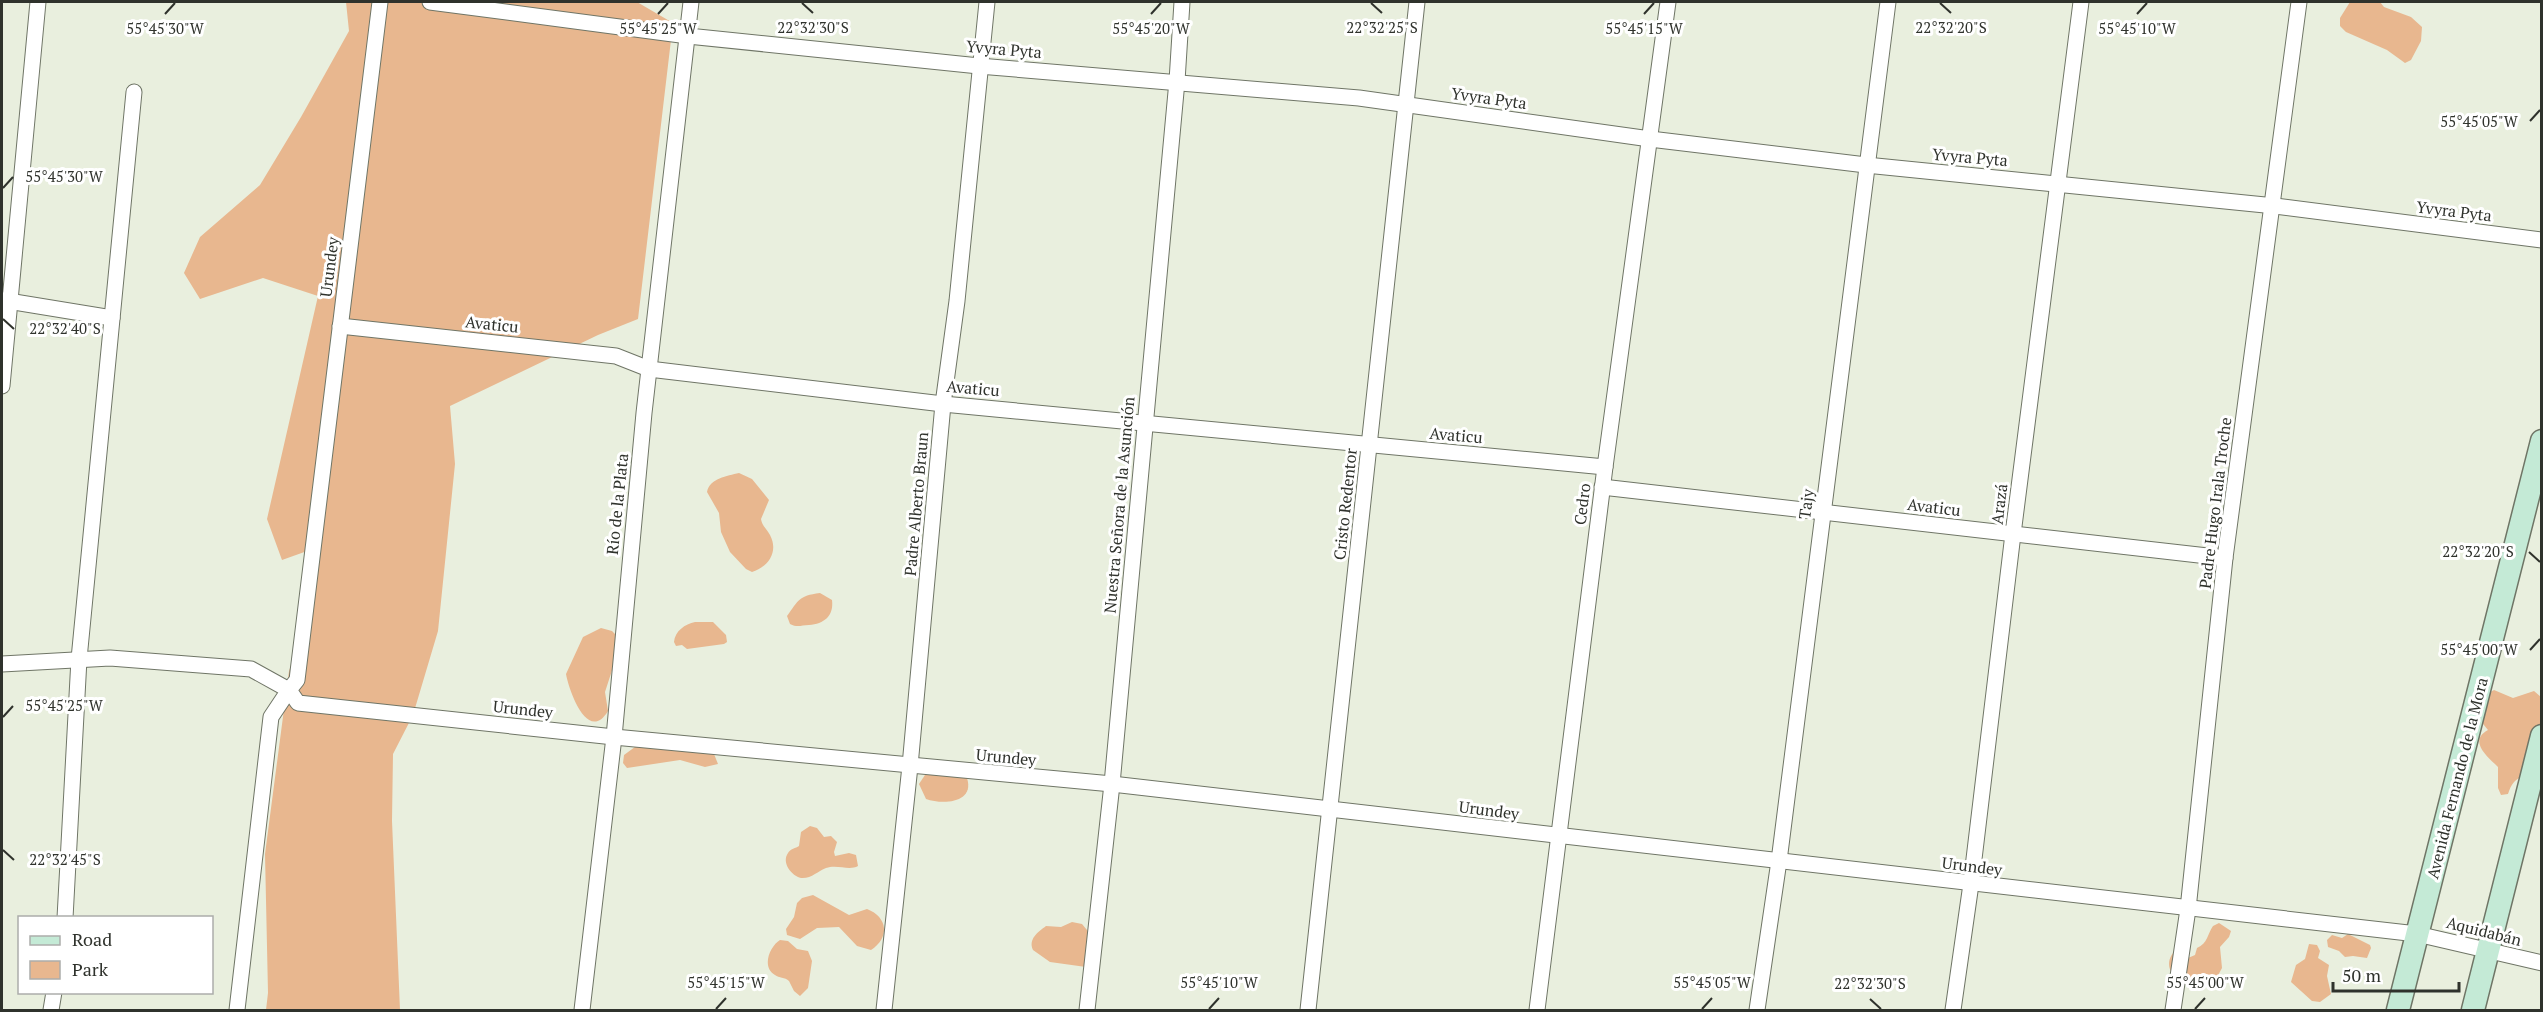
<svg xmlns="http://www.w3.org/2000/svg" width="2543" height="1012" viewBox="0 0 2543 1012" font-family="'PT Serif',serif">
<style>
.green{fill:#e8b78f}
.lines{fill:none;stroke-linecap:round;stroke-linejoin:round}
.street-casing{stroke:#6f7566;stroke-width:17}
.secondary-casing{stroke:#6f7566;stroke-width:25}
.street{stroke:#fff;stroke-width:15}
.secondary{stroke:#c4ead6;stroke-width:22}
.ticks{fill:none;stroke:#2f322c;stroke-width:2}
.labels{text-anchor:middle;stroke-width:6;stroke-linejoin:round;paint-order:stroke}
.street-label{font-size:16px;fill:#2f322c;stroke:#fff}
.ticks-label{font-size:15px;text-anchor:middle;fill:#2f322c;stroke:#fff;stroke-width:6;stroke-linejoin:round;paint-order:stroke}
</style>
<rect width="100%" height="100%" fill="#e9efde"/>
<g class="green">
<polygon points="346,2 637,2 673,23 638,319 598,335 450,406 455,464 438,631 413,715 393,754 392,821 400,1010 266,1010 268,993 265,854 289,671 308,616 310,550 282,560 267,519 318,296 263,278 200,299 184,273 200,237 260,185 301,117 349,31"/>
<polygon points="2350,2 2380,2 2384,7 2411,17 2422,27 2421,41 2411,60 2405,63 2387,50 2346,32 2340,26 2340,18"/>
<path d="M739,473L752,479L769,500L761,519C762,526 767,529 770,535C779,552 768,567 752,572L746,569L730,552L721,532L719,513L707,492C710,478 727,476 739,473Z"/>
<path d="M820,593L832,600C834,616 824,624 809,625C801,625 798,628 790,624L787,616C799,600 798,596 820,593Z"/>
<path d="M695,622H713L726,635L727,642L724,644L687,649L682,645L676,646L674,642C675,631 685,624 695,622Z"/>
<path d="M601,628L612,631L617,636V655L605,692L608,711C588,744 569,691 566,674L583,637Z"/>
<path d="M2494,690L2513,698L2534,691L2541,697C2541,719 2543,749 2534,768C2524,780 2515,773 2508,794L2501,795L2498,788V767C2487,756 2468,741 2488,730L2479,719L2487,694Z"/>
<polygon points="639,744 714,754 718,764 705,767 680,760 627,768 623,763 624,755"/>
<path d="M932,772L967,778C975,803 943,805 926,799L919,784L925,775Z"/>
<path d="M810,826L817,828L824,837L831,836L837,842L834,852L835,856L849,853L856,855L858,866C849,871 837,864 826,868C818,871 811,879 801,878C792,876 781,863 788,853C790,849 796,848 799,846L801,832Z"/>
<path d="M813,895L849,915L867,909C888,917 890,938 871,950L857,946L839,927L817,928L800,939L787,935L786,929L794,917L797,903L802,898Z"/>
<path d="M1072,922L1082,924L1092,936L1086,967L1050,962L1033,950C1028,939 1038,932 1046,926L1061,927Z"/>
<path d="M2219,923L2231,931L2229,937L2220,947L2222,968L2215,981L2208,983L2179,981C2168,972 2165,960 2176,950L2188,958L2195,955L2197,948C2208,943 2207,935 2213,926Z"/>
<polygon points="2348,934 2370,945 2371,948 2367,958 2353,956 2345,957 2339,951 2328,947 2327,940 2332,935 2342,938"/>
<path d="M780,940L788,941L797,949L808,951L812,961L808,988L800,996L794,991L789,981C785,977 779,978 775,975C761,967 770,946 780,940Z"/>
<polygon points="2309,944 2317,945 2320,951 2318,958 2329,965 2327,976 2331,994 2320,1002 2312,1001 2291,982 2296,965 2305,959"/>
</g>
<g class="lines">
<defs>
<g id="street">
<polyline points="380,2 297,680 289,690 298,703 614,737 1112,784 2417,934 2542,963"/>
<polyline points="430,2 688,36 979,66 1359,98 1650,139 1866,165 2275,206 2542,240"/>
<polyline points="2,300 112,318"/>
<polyline points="340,326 616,356 649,369 943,404 1605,467"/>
<polyline points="2,386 38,2"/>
<polyline points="1602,487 2225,558"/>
<polyline points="2,664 110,658 251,669 289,690 271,717 237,1010"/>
<polyline points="65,918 79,659 134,92"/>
<polyline points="51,1010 54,992"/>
<polyline points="582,1010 614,737 644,413 691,2"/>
<polyline points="884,1010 910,766 943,404 957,301 987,2"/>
<polyline points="1087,1010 1112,784 1177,81 1182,2"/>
<polyline points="1308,1010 1417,2"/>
<polyline points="1537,1010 1605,467 1668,2"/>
<polyline points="1757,1010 1779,861 1888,2"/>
<polyline points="1953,1010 1971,884 2013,534 2081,2"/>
<polyline points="2173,1010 2188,909 2225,558 2299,2"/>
</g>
<g id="secondary">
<polyline points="2398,1010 2542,441"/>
<polyline points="2473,1010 2542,736"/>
</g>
</defs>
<use href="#street" class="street-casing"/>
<use href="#secondary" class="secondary-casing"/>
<use href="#street" class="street"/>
<use href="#secondary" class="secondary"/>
</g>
<path class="ticks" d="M802,3L813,13M1371,3L1382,13M1940,3L1951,13M165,14L175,3M658,14L668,3M1151,14L1161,3M1644,14L1654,3M2137,14L2147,3M2530,121L2540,110M3,188L13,177M3,319L14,329M2529,552L2540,562M2530,650L2540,639M3,717L13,706M3,850L14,860M1870,999L1881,1009M716,1009L726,998M1209,1009L1219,998M1702,1009L1712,998M2195,1009L2205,998"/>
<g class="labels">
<g class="street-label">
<text transform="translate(1004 49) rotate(5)" y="6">Yvyra Pyta</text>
<text transform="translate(1489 98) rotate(8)" y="6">Yvyra Pyta</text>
<text transform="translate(1970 157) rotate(5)" y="6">Yvyra Pyta</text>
<text transform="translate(2454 211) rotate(7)" y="6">Yvyra Pyta</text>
<text transform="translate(329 267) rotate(-83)" y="6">Urundey</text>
<text transform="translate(492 324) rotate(6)" y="6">Avaticu</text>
<text transform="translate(973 388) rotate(5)" y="6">Avaticu</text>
<text transform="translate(1456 435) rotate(5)" y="6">Avaticu</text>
<text transform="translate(2215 503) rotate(-83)" y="6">Padre Hugo Irala Troche</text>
<text transform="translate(617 504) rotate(-84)" y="6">Río de la Plata</text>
<text transform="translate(916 504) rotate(-85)" y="6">Padre Alberto Braun</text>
<text transform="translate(1345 504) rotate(-84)" y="6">Cristo Redentor</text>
<text transform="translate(1582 504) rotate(-83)" y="6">Cedro</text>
<text transform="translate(1806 504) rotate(-83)" y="6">Tajy</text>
<text transform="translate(1999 504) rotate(-83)" y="6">Arazá</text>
<text transform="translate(1119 505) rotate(-85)" y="6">Nuestra Señora de la Asunción</text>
<text transform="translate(1934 507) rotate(7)" y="6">Avaticu</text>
<text transform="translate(523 709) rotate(6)" y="6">Urundey</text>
<text transform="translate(1006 757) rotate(5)" y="6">Urundey</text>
<text transform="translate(2457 778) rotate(-76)" y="6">Avenida Fernando de la Mora</text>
<text transform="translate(1489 810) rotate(7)" y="6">Urundey</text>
<text transform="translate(1972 866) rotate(7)" y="6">Urundey</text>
<text transform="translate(2484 931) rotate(14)" y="6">Aquidabán</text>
</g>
</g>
<g class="ticks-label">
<text x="813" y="33">22°32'30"S</text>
<text x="1382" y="33">22°32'25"S</text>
<text x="1951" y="33">22°32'20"S</text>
<text x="165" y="34">55°45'30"W</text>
<text x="1151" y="34">55°45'20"W</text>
<text x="1644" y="34">55°45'15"W</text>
<text x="2137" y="34">55°45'10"W</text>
<text x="658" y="34">55°45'25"W</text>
<text x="2479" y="127">55°45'05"W</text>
<text x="64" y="182">55°45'30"W</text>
<text x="65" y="334">22°32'40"S</text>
<text x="2478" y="557">22°32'20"S</text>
<text x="2479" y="655">55°45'00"W</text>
<text x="64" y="711">55°45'25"W</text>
<text x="65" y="865">22°32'45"S</text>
<text x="726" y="988">55°45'15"W</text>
<text x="1219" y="988">55°45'10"W</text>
<text x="1712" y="988">55°45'05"W</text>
<text x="2205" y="988">55°45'00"W</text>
<text x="1870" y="989">22°32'30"S</text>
</g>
<rect width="2543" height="1012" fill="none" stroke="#2f322c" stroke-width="6"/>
<rect x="18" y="916" width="195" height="78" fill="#ffffff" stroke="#acadab" stroke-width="1.5"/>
<rect x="30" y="936" width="30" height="9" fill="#c4ead6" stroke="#acadab" stroke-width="1.5"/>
<text x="72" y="946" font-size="18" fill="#2f322c">Road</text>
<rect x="30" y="961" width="30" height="18" fill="#e8b78f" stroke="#acadab" stroke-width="1.5"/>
<text x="72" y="976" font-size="18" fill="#2f322c">Park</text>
<path d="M2333 982v9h126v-9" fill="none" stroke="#2f322c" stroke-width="3"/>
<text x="2342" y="982" font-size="18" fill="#2f322c" stroke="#ffffff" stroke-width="4.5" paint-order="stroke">50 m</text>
</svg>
